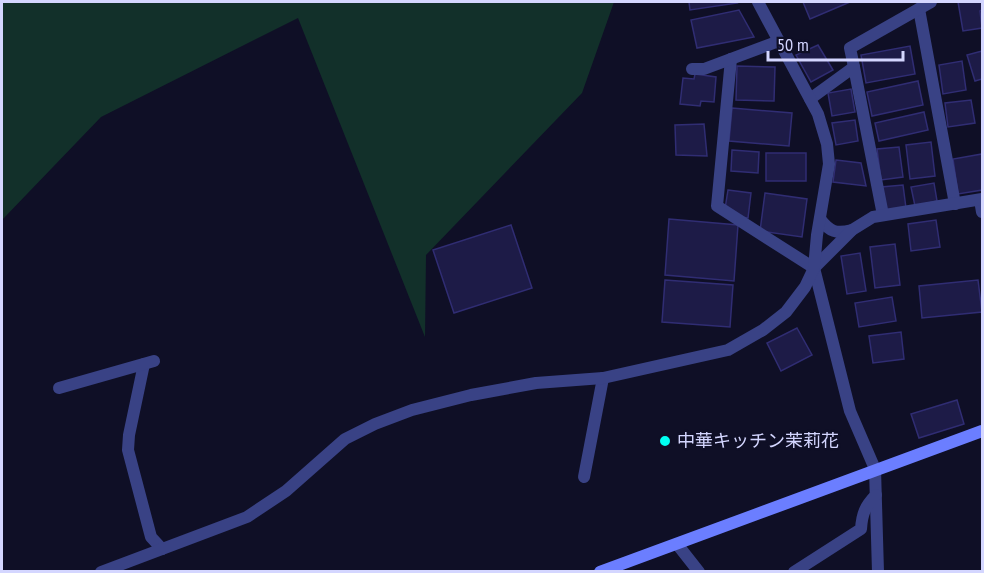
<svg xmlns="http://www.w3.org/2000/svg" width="984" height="573" viewBox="0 0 984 573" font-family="'PT Sans Narrow','Noto Sans JP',sans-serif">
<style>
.green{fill:#12302a}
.building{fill:#1d1b47;stroke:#302d73;stroke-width:1.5}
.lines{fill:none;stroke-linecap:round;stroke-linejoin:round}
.street{stroke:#394285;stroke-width:12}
.secondary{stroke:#6b7eff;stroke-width:12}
.poi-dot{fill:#00fff1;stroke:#0f0f26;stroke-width:2}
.labels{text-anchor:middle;stroke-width:4.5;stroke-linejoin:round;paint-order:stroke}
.poi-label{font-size:18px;fill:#d4d6ff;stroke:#0f0f26;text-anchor:start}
</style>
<rect width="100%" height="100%" fill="#0f0f26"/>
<polygon class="green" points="2,2 614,2 582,93 426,255 425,337 298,18 101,117 2,220"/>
<g class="building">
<polygon points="689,2 736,2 737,3 690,10"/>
<polygon points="803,2 850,2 810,19"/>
<polygon points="958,2 982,2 982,10 980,11 982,28 963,31"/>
<polygon points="739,10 754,37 697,48 691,20"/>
<polygon points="818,45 833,70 811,82 796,55"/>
<polygon points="910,46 915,74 866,83 861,55"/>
<polygon points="982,51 982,79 975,81 967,55"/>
<polygon points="962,61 966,90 943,94 939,65"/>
<polygon points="737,66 775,67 774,101 736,100"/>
<polygon points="695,74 716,77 714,102 701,101 700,106 680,104 683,78 694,79"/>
<polygon points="918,81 923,105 872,116 867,92"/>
<polygon points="851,89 855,112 832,116 828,93"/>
<polygon points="971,100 975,123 948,127 945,103"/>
<polygon points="732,108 792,113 789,146 729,141"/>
<polygon points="924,112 928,130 879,141 875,123"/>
<polygon points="855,120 858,141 836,145 832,123"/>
<polygon points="704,124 707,156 676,155 675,125"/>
<polygon points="931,142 935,176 910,179 906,145"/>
<polygon points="899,147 903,177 881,180 877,149"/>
<polygon points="732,150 759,152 758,173 731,171"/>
<rect x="766" y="153" width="40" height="28"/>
<polygon points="982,154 982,190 958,194 953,159"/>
<polygon points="836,160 861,163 866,186 833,182"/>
<polygon points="934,183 937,201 915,206 911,187"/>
<polygon points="903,185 906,208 883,210 881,187"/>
<polygon points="728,190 751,193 748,218 724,215"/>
<polygon points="765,193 807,199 802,237 760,231"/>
<polygon points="669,219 738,225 734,281 665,275"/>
<polygon points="936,220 940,247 911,251 908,224"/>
<polygon points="511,225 532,288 454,313 433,250"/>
<polygon points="895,244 900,285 875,288 870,247"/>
<polygon points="860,253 866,291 847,294 841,256"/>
<polygon points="665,280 733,285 730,327 662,322"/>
<polygon points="978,280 982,312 922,318 919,286"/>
<polygon points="892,297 896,321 859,327 855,303"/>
<polygon points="797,328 812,355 781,371 767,343"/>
<polygon points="901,332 904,359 873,363 869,336"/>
<polygon points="957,400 964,424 919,438 911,414"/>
</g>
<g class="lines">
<g class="street">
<polyline points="919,9 955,204"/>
<polyline points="731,59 717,206 814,268 850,411 875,469 878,572"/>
<polyline points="854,67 850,48 931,2"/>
<polyline points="692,69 704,69 779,41"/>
<polyline points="810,99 854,67 883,215"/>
<polyline points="980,200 982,212"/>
<path d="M820,219C830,232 836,234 852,230"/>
<polyline points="814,268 852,230 873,217 982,199"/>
<polyline points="144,364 129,435 128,450 151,537 162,549"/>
<polyline points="59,388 154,361"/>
<polyline points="584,477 603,378"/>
<polyline points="677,544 699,572"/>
<polyline points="101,572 247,517 286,491 345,439 375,424 412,410 471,395 536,383 603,378 728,350 763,330 786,312 805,287 814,268 817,235 829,164 827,144 818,114 758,2"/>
<path d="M794,572L861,529C862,514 865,506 876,495"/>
</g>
<polyline class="secondary" points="600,572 982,431"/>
</g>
<circle class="poi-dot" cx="665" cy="441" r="6"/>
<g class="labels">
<g class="poi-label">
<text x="677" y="447">中華キッチン茉莉花</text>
</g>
</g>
<rect width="984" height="573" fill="none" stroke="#d4d6ff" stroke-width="6"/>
<path d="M768 51v9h135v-9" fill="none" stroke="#d4d6ff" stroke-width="3"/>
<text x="777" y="51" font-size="18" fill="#d4d6ff" stroke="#0f0f26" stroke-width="4.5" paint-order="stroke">50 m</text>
</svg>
